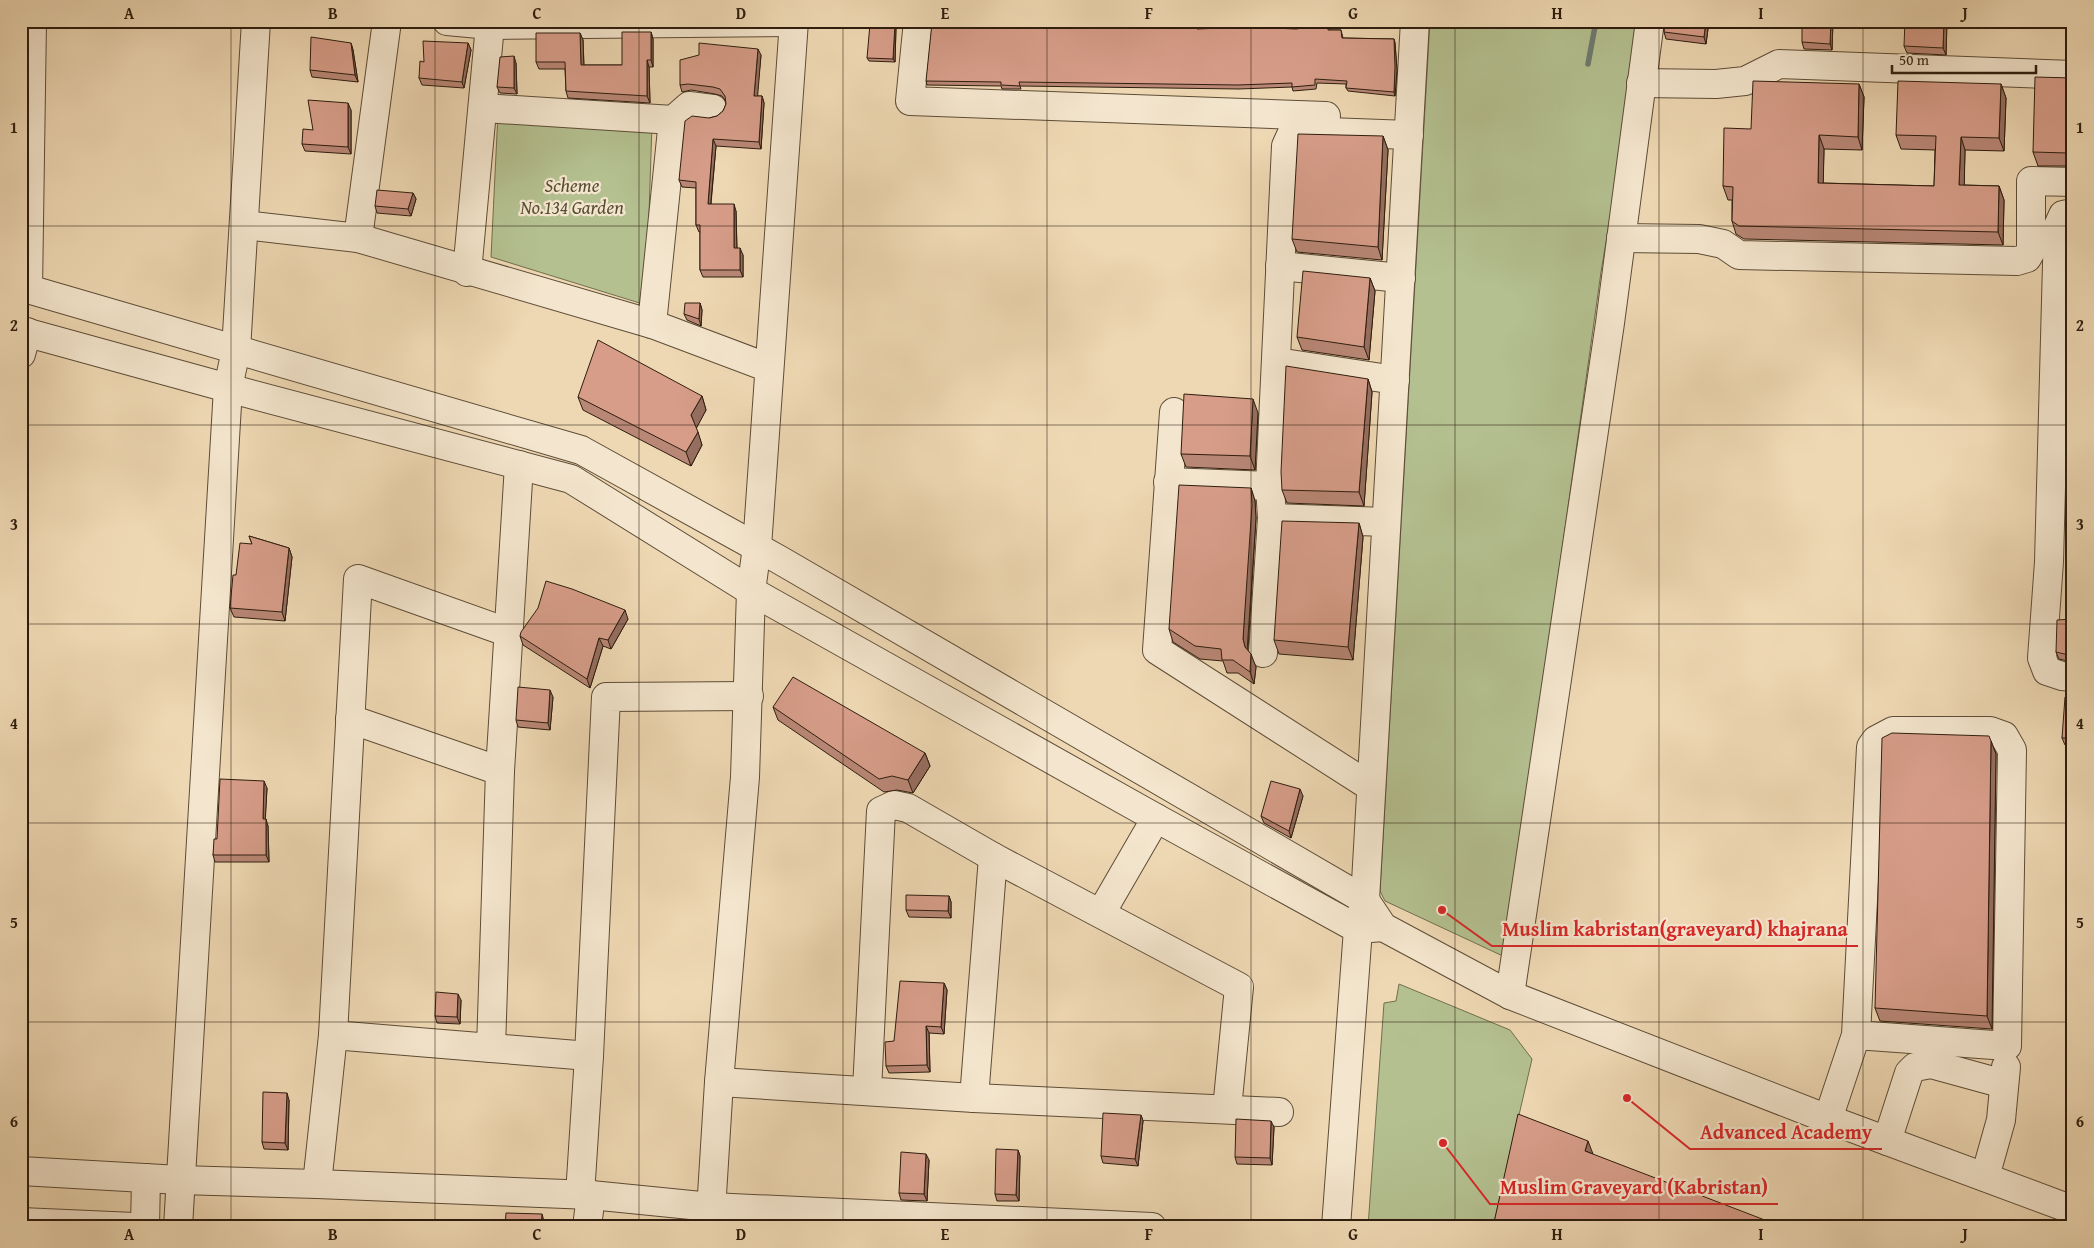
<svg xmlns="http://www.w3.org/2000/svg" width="2094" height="1248" viewBox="0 0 2094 1248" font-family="'Gentium Book Plus',serif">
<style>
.green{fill:#b4c090;stroke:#716e4f}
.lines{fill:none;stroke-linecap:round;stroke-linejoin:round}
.stream{stroke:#6f7b70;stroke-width:5.5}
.minor-casing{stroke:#5e4c37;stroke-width:30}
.minor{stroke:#f4e6ce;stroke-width:28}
.wall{fill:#b98776;stroke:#2e1d0e}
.shaded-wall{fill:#966e60;stroke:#2e1d0e}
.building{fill:#d79d89;stroke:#2e1d0e}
.grid{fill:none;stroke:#2e1d0e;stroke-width:1;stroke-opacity:0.55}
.labels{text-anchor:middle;stroke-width:4.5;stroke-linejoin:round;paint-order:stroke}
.park-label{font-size:19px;font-style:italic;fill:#564e35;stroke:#f4e6ce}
.leader{fill:none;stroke:#d62828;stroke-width:2}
.callout-dot{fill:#d62828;stroke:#f4e6ce;stroke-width:2}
.callout-label{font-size:20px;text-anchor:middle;font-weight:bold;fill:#d62828;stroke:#f4e6ce;stroke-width:4.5;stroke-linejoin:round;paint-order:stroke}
.neatline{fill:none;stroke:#2e1d0e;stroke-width:2}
.grid-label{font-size:16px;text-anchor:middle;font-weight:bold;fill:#2e1d0e}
</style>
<rect width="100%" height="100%" fill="#eed8b3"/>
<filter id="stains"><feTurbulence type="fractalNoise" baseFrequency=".004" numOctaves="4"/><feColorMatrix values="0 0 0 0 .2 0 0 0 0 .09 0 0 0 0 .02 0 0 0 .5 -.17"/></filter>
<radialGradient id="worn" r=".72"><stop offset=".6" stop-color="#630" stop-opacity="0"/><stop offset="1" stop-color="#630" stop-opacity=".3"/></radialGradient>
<g class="green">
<polygon points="1430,21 1643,21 1601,272 1505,957 1385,901 1380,891"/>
<polygon points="498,113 652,124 646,305 491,257"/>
<polygon points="1399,984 1510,1030 1532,1059 1493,1227 1368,1227 1384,1003 1396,1001"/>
</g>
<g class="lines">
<polyline class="stream" points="1588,64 1596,21"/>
<defs>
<g id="minor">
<polyline points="447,21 490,25 793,22"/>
<polyline points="918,21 910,101 1326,116"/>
<polyline points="1641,83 1716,84 1745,81 1779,64 2073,75"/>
<polyline points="483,108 673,120 689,106 713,109"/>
<polyline points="2073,213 2063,215 2058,226 2049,562 2042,658 2047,671 2062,676 2073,677"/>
<polyline points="244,225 358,238 387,21"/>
<polyline points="358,238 652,324 769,368"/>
<polyline points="1621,238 1699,239 1723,244 1739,255 2017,261 2027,258 2031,251 2031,181 2073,182"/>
<polyline points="1280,266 1401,278"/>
<polyline points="467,272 490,25"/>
<polyline points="21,287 581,450 778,559 1365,900 1383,927 1510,995 1828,1119 2073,1210"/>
<polyline points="28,290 32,21"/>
<polyline points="652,324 673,120"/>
<polyline points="21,331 228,388 571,479 751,591 1156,818 1358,929 1383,927"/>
<polyline points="21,354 27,332"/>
<polyline points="1277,362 1395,380"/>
<polyline points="1174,412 1157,650 1371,787"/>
<polyline points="1168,482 1270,486"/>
<polyline points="1272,518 1386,522"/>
<polyline points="1263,653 1272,518 1270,486 1286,146 1291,135 1302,131 1409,135"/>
<polyline points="350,719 500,771"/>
<polyline points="1101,913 1156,818"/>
<polyline points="1510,995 1610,323 1650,21"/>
<polyline points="333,1035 358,579 507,632"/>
<polyline points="491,1048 589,1056"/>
<polyline points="719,1082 974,1098 1279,1112"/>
<polyline points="867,1090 881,811 894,805 908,808 993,857"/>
<polyline points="974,1098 993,857 1239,987 1227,1109"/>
<polyline points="1828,1119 1856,1035 1871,747 1876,740 1893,731 1990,731 2004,736 2012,750 2007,1046 1856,1035"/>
<polyline points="1887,1141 1909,1073 1915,1067 1931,1064 2004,1084"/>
<polyline points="21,1171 180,1180 317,1184 591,1195 711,1207 1152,1227"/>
<polyline points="1985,1177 2001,1120 2006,1067"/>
<polyline points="317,1184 333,1035 491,1048 500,771 519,465"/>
<polyline points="580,1195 589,1056 606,697 749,696"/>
<polyline points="21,1222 134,1227"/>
<polyline points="145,1227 146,1178"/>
<polyline points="178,1227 228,388 236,350 256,21"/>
<polyline points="587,1227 591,1195"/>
<polyline points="710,1227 719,1082 745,777 751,591 757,547 794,21"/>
<polyline points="1336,1227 1358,929 1365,900 1415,21"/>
</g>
</defs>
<use href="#minor" class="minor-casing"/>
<use href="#minor" class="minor"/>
</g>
<g class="wall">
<polygon points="1665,21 1709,21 1706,44 1666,39 1664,32"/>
<polygon points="1833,21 1832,50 1804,49 1802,42"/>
<polygon points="1947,21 1946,55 1907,53 1904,46"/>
<polygon points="895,24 896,27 895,62 869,61 867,58"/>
<polygon points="1198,29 1341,30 1343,38 1394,39 1395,43 1397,70 1395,96 1348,91 1346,88 1346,84 1317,83 1316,89 1293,91 1292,87 1239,89 1020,86 1021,89 1002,89 1001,86 927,85 926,81"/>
<polygon points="651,32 653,39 653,67 649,67 650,103 568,98 566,91 565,69 539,69 536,62 580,33 583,40 584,65 622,65"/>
<polygon points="351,43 353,50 358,82 312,77 310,70"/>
<polygon points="468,43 471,50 464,88 422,85 419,78 424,62"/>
<polygon points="761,55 757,96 762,96 764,103 761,149 716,146 711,204 736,211 737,248 743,255 743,277 703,277 700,270 700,232 699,232 696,225 696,188 682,187 679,180 709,118 717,116 723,111 726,104 725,100 722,96 715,94 691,90 682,92 680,85"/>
<polygon points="516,63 517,94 500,93 497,87"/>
<polygon points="2073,78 2073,166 2038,166 2033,152"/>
<polygon points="1859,84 1864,97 1862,150 1824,149 1823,183 1934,186 1935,150 1901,149 1896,135 2001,84 2006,98 2004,151 1965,150 1964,185 1999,186 2004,200 2003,245 1744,239 1736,234 1732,221 1732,200 1728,200 1723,186 1751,129"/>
<polygon points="351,110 351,154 305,151 302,144 313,130"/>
<polygon points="1383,136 1388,150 1382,260 1297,252 1292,239"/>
<polygon points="413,193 416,199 411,216 377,213 375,206"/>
<polygon points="1370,278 1375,291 1369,360 1302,350 1297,337"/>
<polygon points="700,303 702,310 701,326 687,320 684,314"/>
<polygon points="1368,379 1372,392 1364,506 1287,503 1282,490"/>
<polygon points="702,396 706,410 696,428 702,445 691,466 583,410 578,397"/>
<polygon points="1258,413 1255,470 1186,467 1181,454"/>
<polygon points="1251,488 1255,501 1256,518 1248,650 1256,667 1254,684 1238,673 1227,673 1223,661 1200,659 1173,642 1169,629"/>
<polygon points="1359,523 1363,537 1353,660 1279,654 1274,640"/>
<polygon points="249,536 289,548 292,557 285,621 234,617 230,608 236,575 252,544"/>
<polygon points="628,619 611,649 603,646 590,688 523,645 520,636"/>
<polygon points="2073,619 2073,662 2059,659 2056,652"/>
<polygon points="553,697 550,730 518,727 516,720"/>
<polygon points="2073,698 2073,745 2065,745 2062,738"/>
<polygon points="773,707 925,753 930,766 913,793 897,790 884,792 778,720"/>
<polygon points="1991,741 1996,754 1992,1029 1880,1021 1875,1008"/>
<polygon points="267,788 265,819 268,826 269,862 215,862 213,855 217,839"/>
<polygon points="1303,796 1291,838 1264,823 1261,816"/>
<polygon points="949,896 951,902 951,918 909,917 906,910"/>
<polygon points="944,983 947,990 944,1034 929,1033 930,1072 889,1073 886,1066 894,1041"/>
<polygon points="461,1000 460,1024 437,1023 435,1016"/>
<polygon points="289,1100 288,1150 264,1149 262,1142"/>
<polygon points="1141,1115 1143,1121 1138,1166 1103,1163 1101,1156"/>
<polygon points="1274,1127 1272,1165 1237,1164 1235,1157"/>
<polygon points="1018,1150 1020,1156 1019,1201 997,1201 995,1194"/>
<polygon points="929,1160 927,1201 901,1200 899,1193"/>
</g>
<g class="shaded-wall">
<polygon points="1706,21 1709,21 1706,44 1704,37"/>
<polygon points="1831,21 1833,21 1832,50 1830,44"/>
<polygon points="1944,21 1947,21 1946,55 1943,48"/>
<polygon points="895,24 896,27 895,62 893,59"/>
<polygon points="651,32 653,39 653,67 651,60"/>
<polygon points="580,33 583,40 584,72 581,65"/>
<polygon points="1394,39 1395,43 1397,70 1395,96 1394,92"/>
<polygon points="351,43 353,50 358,82 355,75"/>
<polygon points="468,43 471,50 464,88 462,82"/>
<polygon points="758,49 761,55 757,103 754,96"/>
<polygon points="514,56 516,63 517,94 514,88"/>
<polygon points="647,60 649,67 650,103 647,96"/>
<polygon points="1859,84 1864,97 1862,150 1858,137"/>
<polygon points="2001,84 2006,98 2004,151 1999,138"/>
<polygon points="762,96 764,103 761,149 759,142"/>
<polygon points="348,103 351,110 351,154 348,147"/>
<polygon points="1819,135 1824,149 1823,196 1818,183"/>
<polygon points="1383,136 1388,150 1382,260 1378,247"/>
<polygon points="1961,137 1965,150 1964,198 1959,185"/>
<polygon points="713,139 716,146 710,211 708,204"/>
<polygon points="1999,186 2004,200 2003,245 1998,232"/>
<polygon points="413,193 416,199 411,216 408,209"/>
<polygon points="734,204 736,211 737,255 734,248"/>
<polygon points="740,248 743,255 743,277 740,270"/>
<polygon points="1370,278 1375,291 1369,360 1364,347"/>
<polygon points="700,303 702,310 701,326 699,319"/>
<polygon points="1368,379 1372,392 1364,506 1359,492"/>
<polygon points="702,396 706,410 696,429 691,415"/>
<polygon points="1253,399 1258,413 1255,470 1250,456"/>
<polygon points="698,432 702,445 691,466 686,452"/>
<polygon points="1251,488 1255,501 1256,518 1247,652 1245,647 1243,639"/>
<polygon points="1359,523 1363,537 1353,660 1348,647"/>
<polygon points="289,548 292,557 285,621 282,612"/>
<polygon points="625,610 628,619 611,649 608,640"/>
<polygon points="599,638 603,646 590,688 587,679"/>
<polygon points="1251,654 1256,667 1254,684 1250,672"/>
<polygon points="550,690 553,697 550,730 548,723"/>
<polygon points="1991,741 1996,754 1992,1029 1987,1016"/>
<polygon points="925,753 930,766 913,793 908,780"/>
<polygon points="264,781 267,788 265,826 263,819"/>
<polygon points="1300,789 1303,796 1291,838 1289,831"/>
<polygon points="266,819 268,826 269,862 266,855"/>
<polygon points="949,896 951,902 951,918 948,911"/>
<polygon points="944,983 947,990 944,1034 941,1027"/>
<polygon points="458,994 461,1000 460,1024 457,1017"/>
<polygon points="926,1026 929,1033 930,1072 927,1065"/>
<polygon points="287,1093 289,1100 288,1150 285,1143"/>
<polygon points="1141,1115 1143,1121 1138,1166 1135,1159"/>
<polygon points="1271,1121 1274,1127 1272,1165 1270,1158"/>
<polygon points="1588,1141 1593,1154 1585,1151"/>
<polygon points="1018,1150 1020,1156 1019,1201 1016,1195"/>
<polygon points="926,1154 929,1160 927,1201 924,1194"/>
<polygon points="542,1214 544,1221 544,1227 541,1227"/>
</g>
<g class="building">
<polygon points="1665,21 1706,21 1704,37 1664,32"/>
<polygon points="1802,21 1831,21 1830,44 1802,42"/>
<polygon points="1905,21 1944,21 1943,48 1904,46"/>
<polygon points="932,23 1132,25 1197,27 1197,29 1250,27 1296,29 1309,27 1328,28 1328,30 1341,30 1342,38 1394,39 1395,67 1394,92 1346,88 1347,81 1315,79 1315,85 1292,87 1292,83 1238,85 1019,82 1020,86 1001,85 1001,82 926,81"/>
<polygon points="870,24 895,24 893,59 867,58"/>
<polygon points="622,32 651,32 651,60 647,60 647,96 566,91 565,62 536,62 536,33 580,33 581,65 622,65"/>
<polygon points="311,37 351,43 355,75 310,70"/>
<polygon points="423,41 468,43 462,82 419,78 420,61 424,62"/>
<polygon points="699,43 758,49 754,96 762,96 759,142 713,139 708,204 734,204 734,248 740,248 740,270 700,270 700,225 696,225 696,182 679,180 685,121 692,116 709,118 717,116 723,111 726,104 725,96 720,89 713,87 688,84 680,85 680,60 699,55"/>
<polygon points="514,56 514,88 497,87 500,57"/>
<polygon points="2035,77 2073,78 2073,154 2068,153 2033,152"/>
<polygon points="1753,81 1859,84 1858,137 1819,135 1818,183 1934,186 1936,136 1896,135 1898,81 2001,84 1999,138 1961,137 1959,185 1999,186 1998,232 1739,226 1732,221 1733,187 1723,186 1724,128 1751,129"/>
<polygon points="308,100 348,103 348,147 302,144 303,129 313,130"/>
<polygon points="1298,134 1383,136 1378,247 1292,239"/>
<polygon points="377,190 413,193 408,209 375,206"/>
<polygon points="1303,271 1370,278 1364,347 1297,337"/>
<polygon points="685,303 700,303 699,319 684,314"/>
<polygon points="598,340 702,396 691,415 698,432 686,452 578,397"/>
<polygon points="1286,366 1368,379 1359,492 1282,490 1281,472"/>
<polygon points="1184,394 1253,399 1250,456 1181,454"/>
<polygon points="1179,485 1251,488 1252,505 1243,639 1245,647 1251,654 1250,672 1233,660 1222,660 1221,649 1195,646 1169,629"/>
<polygon points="1282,521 1359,523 1348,647 1274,640"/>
<polygon points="249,536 289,548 282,612 230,608 233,575 236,575 240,543 252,544"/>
<polygon points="546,581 572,589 625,610 608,640 599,638 587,679 520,636 521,632 538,608"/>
<polygon points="2073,619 2073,656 2056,652 2057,620"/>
<polygon points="793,677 925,753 908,780 892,776 879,779 773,707"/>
<polygon points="518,687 550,690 548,723 516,720"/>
<polygon points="2065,697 2073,698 2073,738 2062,738"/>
<polygon points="1892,733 1989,736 1991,741 1987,1016 1875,1008 1882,738"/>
<polygon points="220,779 264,781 263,819 266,819 266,855 213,855 214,839 217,839"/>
<polygon points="1271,781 1300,789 1289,831 1261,816"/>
<polygon points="906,895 949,896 948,911 906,910"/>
<polygon points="900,981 944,983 941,1027 926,1026 927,1065 886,1066 885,1042 894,1041"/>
<polygon points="436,992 458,994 457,1017 435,1016"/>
<polygon points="263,1092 287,1093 285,1143 262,1142"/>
<polygon points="1103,1113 1141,1115 1135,1159 1101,1156"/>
<polygon points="1518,1114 1588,1141 1585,1151 1783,1227 1493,1227"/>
<polygon points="1236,1119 1271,1121 1270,1158 1235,1157"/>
<polygon points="996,1149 1018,1150 1016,1195 995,1194"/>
<polygon points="901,1152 926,1154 924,1194 899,1193"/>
<polygon points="506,1213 542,1214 541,1227 505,1227"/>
</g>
<path class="grid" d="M231,21V1227M435,21V1227M639,21V1227M843,21V1227M1047,21V1227M1251,21V1227M1455,21V1227M1659,21V1227M1863,21V1227M21,226H2073M21,425H2073M21,624H2073M21,823H2073M21,1022H2073"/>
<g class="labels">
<g class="park-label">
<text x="572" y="192">Scheme<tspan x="572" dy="22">No.134 Garden</tspan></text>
</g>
</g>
<path class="leader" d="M1442 910L1492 946H1858M1627 1098L1690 1149H1882M1443 1143L1490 1204H1778"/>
<g class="callout-dot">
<circle cx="1442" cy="910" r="5"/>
<circle cx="1627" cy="1098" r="5"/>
<circle cx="1443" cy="1143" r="5"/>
</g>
<g class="callout-label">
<text x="1675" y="936">Muslim kabristan(graveyard) khajrana</text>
<text x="1786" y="1139">Advanced Academy</text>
<text x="1634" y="1194">Muslim Graveyard (Kabristan)</text>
</g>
<rect width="2094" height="1248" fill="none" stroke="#eed8b3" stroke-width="55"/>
<path d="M1892 65v8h144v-8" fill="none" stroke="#2e1d0e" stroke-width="2.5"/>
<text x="1899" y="65" font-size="15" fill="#2e1d0e" stroke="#f4e6ce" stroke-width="4" paint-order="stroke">50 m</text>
<rect x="28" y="28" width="2038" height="1192" class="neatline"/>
<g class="grid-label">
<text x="129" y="19">A</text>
<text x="333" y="19">B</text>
<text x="537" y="19">C</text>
<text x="741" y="19">D</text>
<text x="945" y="19">E</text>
<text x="1149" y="19">F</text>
<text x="1353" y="19">G</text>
<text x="1557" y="19">H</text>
<text x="1761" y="19">I</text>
<text x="1965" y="19">J</text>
<text x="14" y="133">1</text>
<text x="2080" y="133">1</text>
<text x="14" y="331">2</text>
<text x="2080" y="331">2</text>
<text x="14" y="530">3</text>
<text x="2080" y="530">3</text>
<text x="14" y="729">4</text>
<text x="2080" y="729">4</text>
<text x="14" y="928">5</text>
<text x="2080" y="928">5</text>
<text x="14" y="1127">6</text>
<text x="2080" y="1127">6</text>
<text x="129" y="1240">A</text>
<text x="333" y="1240">B</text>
<text x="537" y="1240">C</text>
<text x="741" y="1240">D</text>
<text x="945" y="1240">E</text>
<text x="1149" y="1240">F</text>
<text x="1353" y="1240">G</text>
<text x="1557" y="1240">H</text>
<text x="1761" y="1240">I</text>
<text x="1965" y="1240">J</text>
</g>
<rect width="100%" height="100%" filter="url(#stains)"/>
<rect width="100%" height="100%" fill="url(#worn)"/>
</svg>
